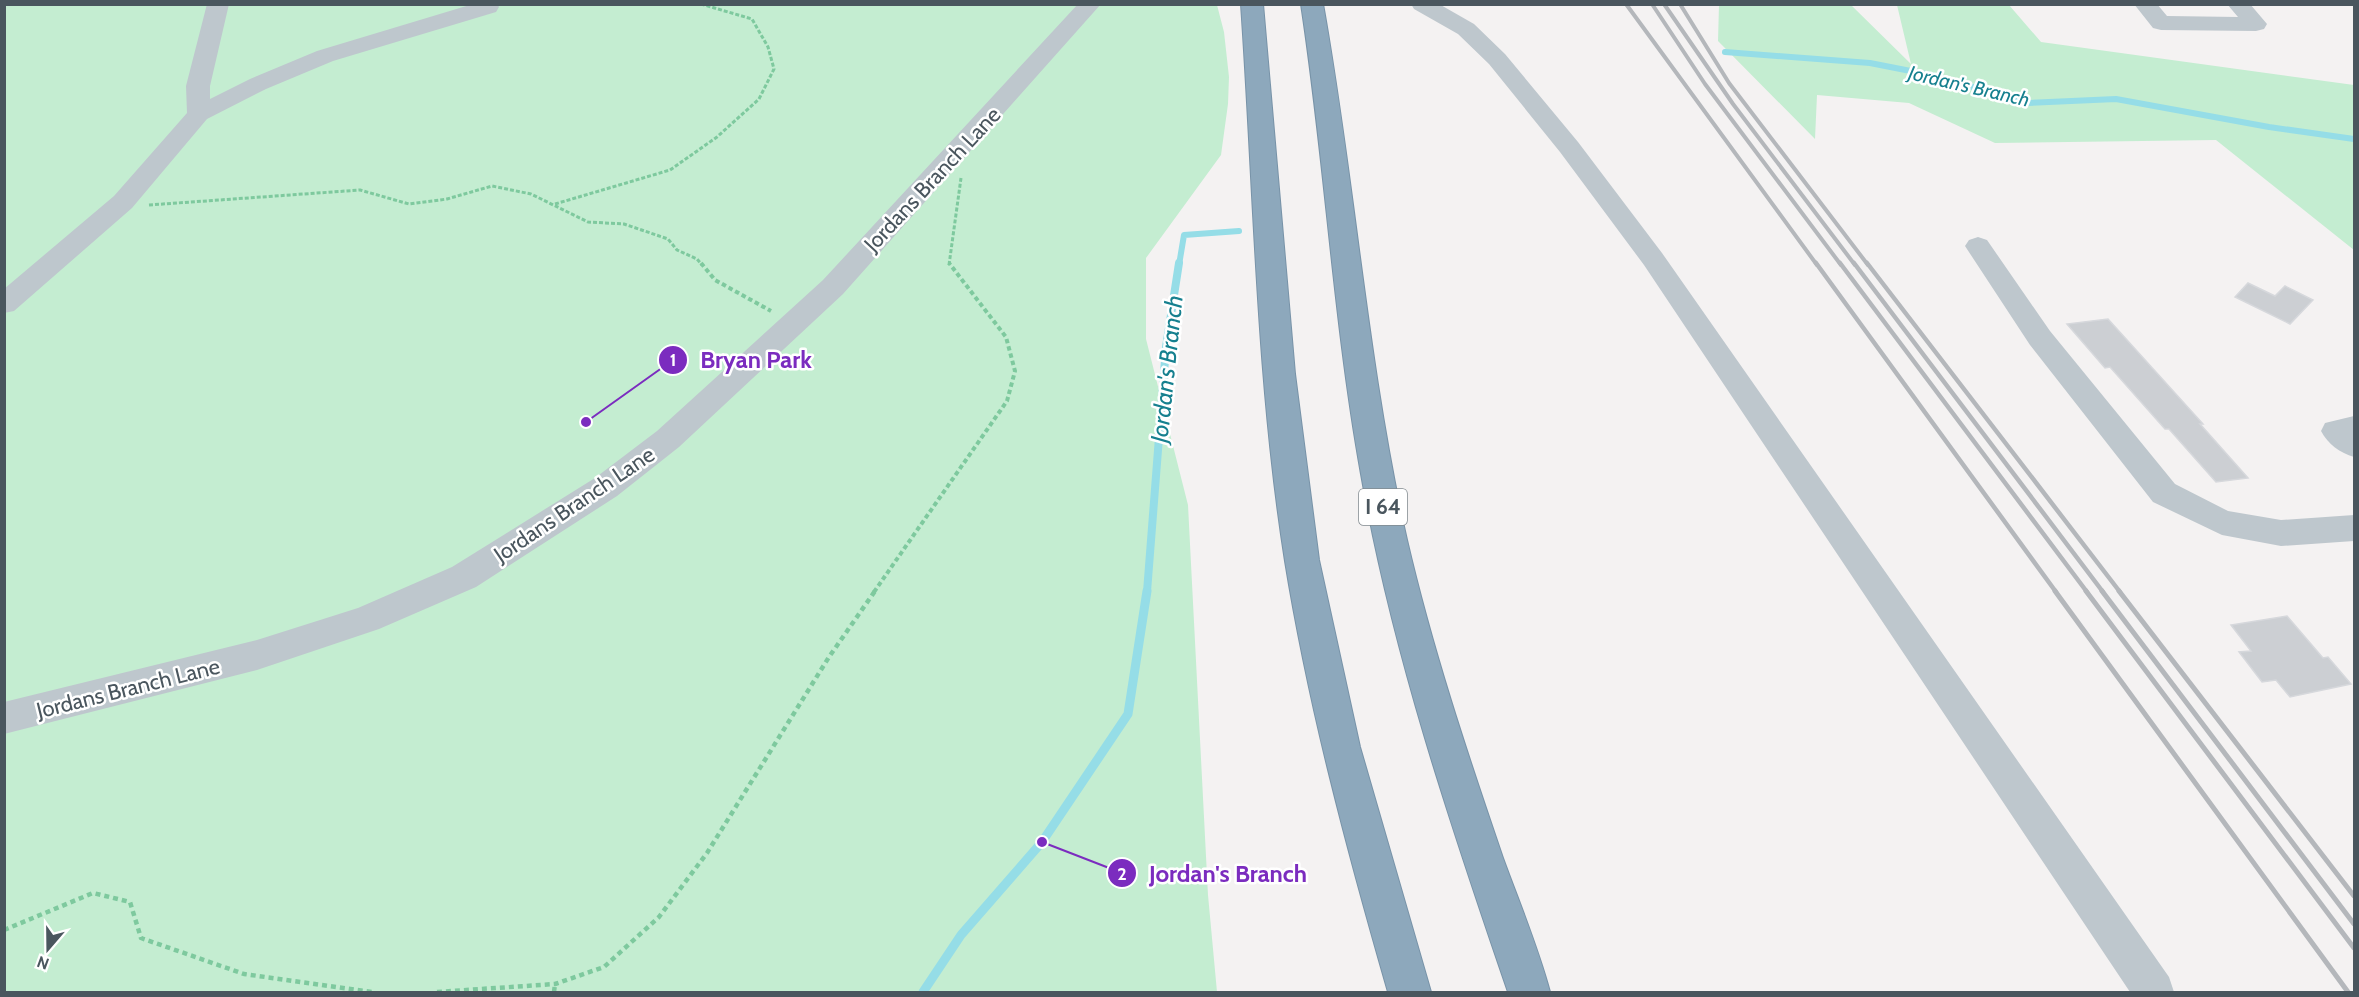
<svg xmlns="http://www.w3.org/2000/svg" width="2359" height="997" viewBox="0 0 2359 997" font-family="Cabin,sans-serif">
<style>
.green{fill:#c4edd1}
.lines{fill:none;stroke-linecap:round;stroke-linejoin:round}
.stream-far2{stroke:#95dde7;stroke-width:6}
.stream-far1{stroke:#95dde7;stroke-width:8}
.stream{stroke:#95dde7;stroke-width:9}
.building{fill:#cccfd3;stroke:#d6d8dc;stroke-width:1.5}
.highway-casing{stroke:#7893a8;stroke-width:2}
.path-far2{stroke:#7ec99e;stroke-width:3;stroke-dasharray:4 2;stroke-linecap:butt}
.path-far1{stroke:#7ec99e;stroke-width:4;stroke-dasharray:4.5 3;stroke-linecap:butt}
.path{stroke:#7ec99e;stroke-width:4.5;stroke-dasharray:5 4;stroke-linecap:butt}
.minor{fill:#bec7cd;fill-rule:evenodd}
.highway{fill:#8da8bc;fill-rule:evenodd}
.rail-far2{stroke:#b4b7bb;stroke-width:4}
.rail-far1{stroke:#b4b7bb;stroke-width:4.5}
.rail{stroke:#b4b7bb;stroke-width:5}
.labels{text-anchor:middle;stroke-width:5;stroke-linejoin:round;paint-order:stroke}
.far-water-label{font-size:20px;font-style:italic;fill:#16808f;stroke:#fff}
.shield{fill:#fff;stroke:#80898e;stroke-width:1.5}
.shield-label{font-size:21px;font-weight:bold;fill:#4a565e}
.street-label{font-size:22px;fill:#4a565e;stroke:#fff}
.water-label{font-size:24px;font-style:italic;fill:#16808f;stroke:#fff}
.leader{fill:none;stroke:#7b2cbf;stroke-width:2}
.callout-dot{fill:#7b2cbf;stroke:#fff;stroke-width:2}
.mark-label{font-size:18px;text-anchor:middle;font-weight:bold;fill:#fff}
.callout-label{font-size:24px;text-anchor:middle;font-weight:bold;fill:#7b2cbf;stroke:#fff;stroke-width:5;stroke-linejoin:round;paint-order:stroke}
</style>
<rect width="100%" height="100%" fill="#f4f2f2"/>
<g class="green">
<polygon points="5,5 1217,5 1224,32 1229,77 1228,104 1221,155 1146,258 1146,339 1188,505 1208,895 1217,992 5,992"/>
<polygon points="1719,5 1851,5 1911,64 1897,5 2009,5 2041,42 2354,85 2354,250 2216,140 1995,143 1909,103 1817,95 1815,139 1718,41"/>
</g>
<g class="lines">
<g class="stream-far2">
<polyline points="1725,52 1870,63 1931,75 2029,103 2116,99 2269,127 2354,139"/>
<polyline points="1179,265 1184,235 1239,231"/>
</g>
<polyline class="stream-far1" points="1147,592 1166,347 1179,263"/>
<polyline class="stream" points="923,992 961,935 1042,842 1128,714 1147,591"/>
</g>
<g class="building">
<polygon points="2248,283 2275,296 2285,286 2313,300 2290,324 2235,297"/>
<polygon points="2108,319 2203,424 2200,424 2248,478 2216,482 2169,429 2165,429 2110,367 2105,368 2067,324"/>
<polygon points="2287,616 2323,658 2328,657 2351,684 2290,697 2276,680 2262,682 2239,652 2251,651 2231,625"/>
</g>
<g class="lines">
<defs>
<g id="highway">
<path d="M1241,4H1263L1295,374L1319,560L1360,747L1431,992H1388C1347,850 1309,708 1285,561C1256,378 1254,190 1241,4Z"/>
<path d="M1301,4H1323C1355,182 1367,363 1407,540C1432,648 1467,753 1503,858C1519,902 1538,947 1550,992H1508C1450,823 1392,651 1361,474C1333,319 1325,160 1301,4Z"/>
</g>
</defs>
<use href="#highway" class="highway-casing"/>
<g class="path-far2">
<polyline points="555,204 670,170 717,137 759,99 774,69 768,47 752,19 701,4"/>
<polyline points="149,205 360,190 409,204 447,199 492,186 531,194 588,222 624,224 668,239 677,250 697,259 702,265"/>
<polyline points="949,265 961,178"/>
</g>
<g class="path-far1">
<polyline points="701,263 715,280 771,311"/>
<polyline points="874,592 1007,401 1015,371 1006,337 949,263"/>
</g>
<g class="path">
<polyline points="4,930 93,893 130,902 141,938 244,974 372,992"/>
<polyline points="437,992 555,984 604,967 659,917 707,853 829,657 875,591"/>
<polyline points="554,992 555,984"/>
</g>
<g class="minor">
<polygon points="207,4 229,4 210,86 210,99 250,79 317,51 473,4 497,4 499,7 496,12 333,61 266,89 207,119 132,208 14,311 4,313 4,289 114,196 187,113 186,86"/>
<polygon points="1078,4 1101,4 843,294 679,447 617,496 476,587 379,629 257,670 4,734 4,702 257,640 358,608 452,567 595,478 657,431 823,280"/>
<polygon points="1411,4 1439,4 1474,24 1505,54 1578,142 1662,253 2169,977 2174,992 2130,992 1644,265 1560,152 1489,64 1458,34 1414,9"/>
<polygon points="2134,4 2157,4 2167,16 2238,17 2227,4 2250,4 2267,24 2264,29 2256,31 2161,30 2153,28"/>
<polygon points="1978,237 1987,240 2050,331 2175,484 2228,511 2281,520 2354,515 2354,541 2281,546 2222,535 2153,502 2030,345 1965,246 1969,240"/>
<path d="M2354,416V457C2340,453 2328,444 2321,431L2325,423Z"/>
</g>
<use href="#highway" class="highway"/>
<g class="rail-far2">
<polyline points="1626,4 1817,265"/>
<polyline points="1652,4 1705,84 1841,265"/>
<polyline points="1664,4 1733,104 1855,265"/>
<polyline points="1680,4 1729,83 1868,265"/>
</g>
<g class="rail-far1">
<polyline points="1816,263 2056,592"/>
<polyline points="1840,263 2087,592"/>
<polyline points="1854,263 2103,592"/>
<polyline points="1867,263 2120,592"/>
</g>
<g class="rail">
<polyline points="2055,591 2348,992"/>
<polyline points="2086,591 2354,948"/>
<polyline points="2102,591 2354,924"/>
<polyline points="2119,591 2354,896"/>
</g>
</g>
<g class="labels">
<g class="far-water-label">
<text transform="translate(1969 86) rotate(13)" y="7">Jordan's Branch</text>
</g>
<rect class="shield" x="1359" y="489" width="48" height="36" rx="4.5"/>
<g class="shield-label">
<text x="1383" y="514">I 64</text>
</g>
<g class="street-label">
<text transform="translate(932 179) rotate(-47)" y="8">Jordans Branch Lane</text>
<text transform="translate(574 504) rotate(-34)" y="8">Jordans Branch Lane</text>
<text transform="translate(128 688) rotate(-14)" y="8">Jordans Branch Lane</text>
</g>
<g class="water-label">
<text transform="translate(1167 369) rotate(-84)" y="8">Jordan's Branch</text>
</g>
</g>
<path class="leader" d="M586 422L673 360M1042 842L1122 873"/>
<g class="callout-dot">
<circle cx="586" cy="422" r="6"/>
<circle cx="1042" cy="842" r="6"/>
<circle cx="673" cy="360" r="15"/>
<circle cx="1122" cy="873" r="15"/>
</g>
<g class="mark-label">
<text x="673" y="366">1</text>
<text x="1122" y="880">2</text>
</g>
<g class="callout-label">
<text x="756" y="368">Bryan Park</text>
<text x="1228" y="882">Jordan's Branch</text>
</g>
<rect width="2359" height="997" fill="none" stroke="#4a565e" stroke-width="12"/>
<g transform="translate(48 949) rotate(200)" stroke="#ffffff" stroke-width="4.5" paint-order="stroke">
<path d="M0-4.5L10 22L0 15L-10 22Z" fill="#4a565e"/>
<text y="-9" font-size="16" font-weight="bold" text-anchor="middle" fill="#4a565e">N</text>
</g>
</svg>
